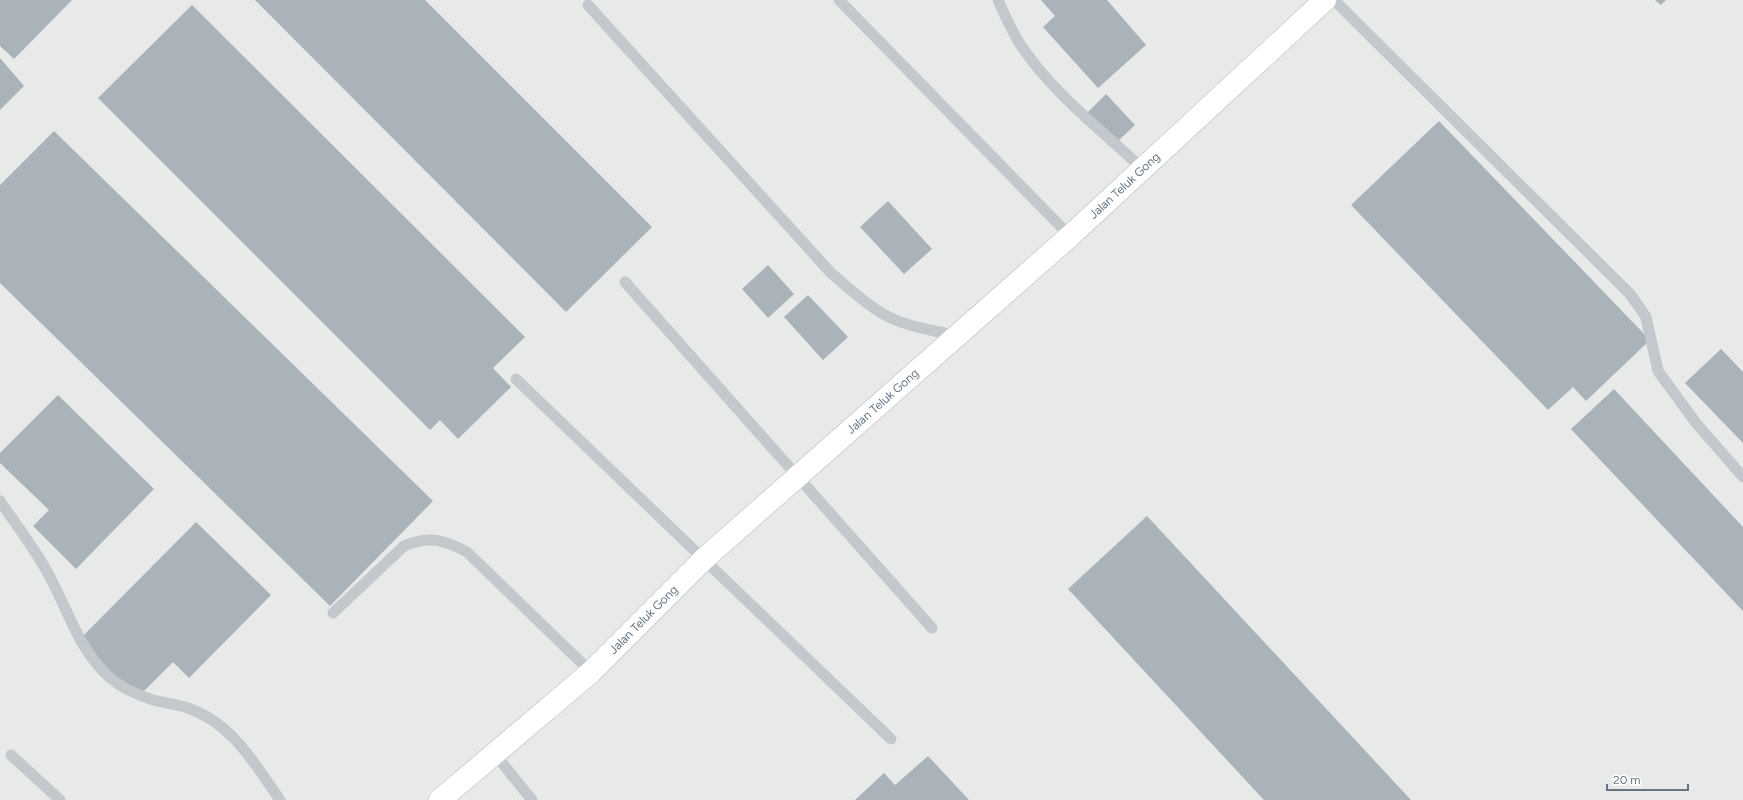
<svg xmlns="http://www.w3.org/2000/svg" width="1743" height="800" viewBox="0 0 1743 800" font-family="Figtree,sans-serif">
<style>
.built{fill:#e8e9e9}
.building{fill:#aab3b9}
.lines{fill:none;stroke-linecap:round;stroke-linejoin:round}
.secondary-casing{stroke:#b3babf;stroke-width:23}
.lane{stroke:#c3c8cc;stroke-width:11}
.secondary{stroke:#fff;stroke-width:22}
.labels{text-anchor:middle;stroke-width:4;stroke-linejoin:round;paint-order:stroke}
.street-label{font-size:12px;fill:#657683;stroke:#fff}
</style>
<rect width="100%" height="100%" fill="#fafaf8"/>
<rect class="built" x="0" y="0" width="1743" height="800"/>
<g class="building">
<polygon points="0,0 72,0 14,59 0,46"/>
<polygon points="255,0 425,0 652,227 566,312"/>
<polygon points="1041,0 1107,0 1146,45 1098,88 1043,27 1055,16"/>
<polygon points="1655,0 1666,0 1661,5"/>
<polygon points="192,5 525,337 493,368 511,387 458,439 440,420 430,430 98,98"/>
<polygon points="0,58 24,86 0,110"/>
<polygon points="1106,94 1135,125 1116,143 1087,113"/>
<polygon points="1439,121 1650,340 1586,401 1573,387 1548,410 1351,205"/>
<polygon points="54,131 433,501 330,606 0,283 0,185"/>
<polygon points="888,201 932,249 904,274 860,227"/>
<polygon points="768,265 794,294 768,318 742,289"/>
<polygon points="808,295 848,337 823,360 784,317"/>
<polygon points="1721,349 1743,372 1743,443 1685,383"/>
<polygon points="1614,389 1743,527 1743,611 1571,429"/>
<polygon points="58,395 154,489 76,569 33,526 49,510 0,463 0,453"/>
<polygon points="1147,516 1411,800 1264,800 1068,589"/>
<polygon points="196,522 271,595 189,678 173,662 136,699 77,642"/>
<polygon points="928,756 969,800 855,800 884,773 895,785"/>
</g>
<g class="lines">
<defs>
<g id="secondary">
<path id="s1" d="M440,800L591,672L704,559L1070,236L1325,0"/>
</g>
</defs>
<use href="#secondary" class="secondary-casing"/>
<g class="lane">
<polyline points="839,0 1070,236"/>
<path d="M998,0C1005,16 1012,32 1022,47C1054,94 1101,130 1143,169"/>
<polyline points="1334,0 1630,294 1646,317 1658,371 1696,423 1743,477"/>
<path d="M588,5L831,273C848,287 865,304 885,315C907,327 933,330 957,336"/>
<polyline points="625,282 932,628"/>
<polyline points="516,379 891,739"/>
<path d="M0,501C17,526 36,550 50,577C68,611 79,649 108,676C120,687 137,695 153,700C164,703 177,704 188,708C233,724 254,763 280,800"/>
<path d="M333,613L404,546C428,535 445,540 467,552L591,672"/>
<polyline points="494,753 532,800"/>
<polyline points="11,755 60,800"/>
</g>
<use href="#secondary" class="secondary"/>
</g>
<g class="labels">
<g class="street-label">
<text dy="4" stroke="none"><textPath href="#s1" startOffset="920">Jalan Teluk Gong</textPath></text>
<text dy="4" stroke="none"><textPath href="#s1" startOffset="596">Jalan Teluk Gong</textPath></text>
<text dy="4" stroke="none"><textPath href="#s1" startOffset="272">Jalan Teluk Gong</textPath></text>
</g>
</g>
<path d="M1607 784v6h81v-6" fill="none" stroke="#657683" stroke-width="2"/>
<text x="1613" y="784" font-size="12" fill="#657683" stroke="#ffffff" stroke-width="3" paint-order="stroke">20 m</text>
</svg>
